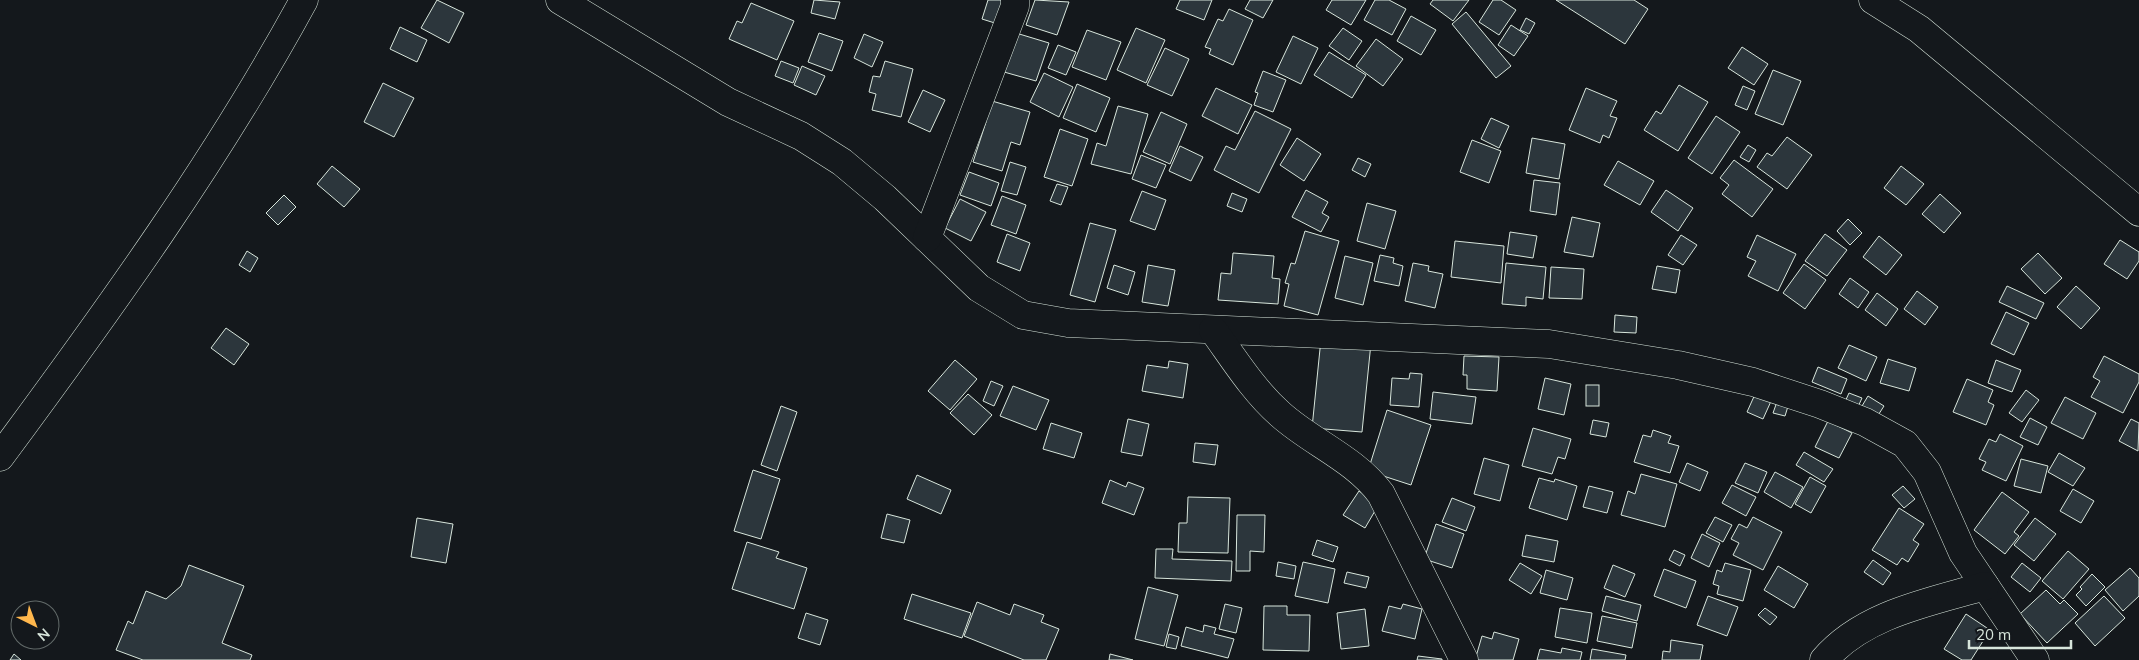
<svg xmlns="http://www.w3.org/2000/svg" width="2139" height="660" viewBox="0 0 2139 660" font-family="Mulish,sans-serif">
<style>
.building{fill:#2c363c;stroke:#d8e6dc}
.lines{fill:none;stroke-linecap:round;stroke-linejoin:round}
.minor-casing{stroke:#d8e6dc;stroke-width:29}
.highway-casing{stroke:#d8e6dc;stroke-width:29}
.minor{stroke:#14181c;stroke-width:28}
.highway{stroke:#14181c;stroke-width:28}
</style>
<rect width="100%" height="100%" fill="#14181c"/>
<g class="building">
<polygon points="437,0 464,13 449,43 421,28"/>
<polygon points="814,0 840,2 835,19 811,13"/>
<polygon points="988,0 1002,0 998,24 982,19"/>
<polygon points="1035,0 1069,2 1057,35 1026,25"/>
<polygon points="1180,0 1212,0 1204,20 1176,9"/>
<polygon points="1250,0 1273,0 1263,18 1245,9"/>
<polygon points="1332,0 1366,0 1351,25 1326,10"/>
<polygon points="1375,0 1389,0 1406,9 1392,35 1364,20"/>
<polygon points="1433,0 1469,0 1453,21 1430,4"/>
<polygon points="1493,0 1501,0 1516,10 1499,35 1479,22"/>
<polygon points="1556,0 1634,0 1648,9 1625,44"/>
<polygon points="751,3 794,21 777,60 729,39 737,21 742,23"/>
<polygon points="1229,9 1253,20 1233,65 1209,54 1211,49 1205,47 1218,19 1223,21"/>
<polygon points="1466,12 1511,66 1496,78 1452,24"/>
<polygon points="1411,16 1436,30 1421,55 1397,41"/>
<polygon points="1526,18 1535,23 1529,34 1520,30"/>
<polygon points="1511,25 1528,36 1514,56 1498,45"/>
<polygon points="400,27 427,40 417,62 390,49"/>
<polygon points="1136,28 1165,40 1146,83 1117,70"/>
<polygon points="1343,28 1362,41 1349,60 1329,46"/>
<polygon points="1087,30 1121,42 1106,80 1072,67"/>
<polygon points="819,33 843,41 832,71 808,62"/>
<polygon points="1016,33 1049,43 1036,81 1004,72"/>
<polygon points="864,34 883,42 872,67 854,58"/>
<polygon points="1293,36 1318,48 1301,84 1276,72"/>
<polygon points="1376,39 1403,59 1383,86 1356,66"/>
<polygon points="1058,45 1076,52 1066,75 1048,68"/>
<polygon points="1742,47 1768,64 1754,85 1728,68"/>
<polygon points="1165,48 1189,59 1172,96 1147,85"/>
<polygon points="1329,52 1366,75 1352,98 1314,75"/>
<polygon points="781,61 799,68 793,83 775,76"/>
<polygon points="885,61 913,69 901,117 872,110 876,94 869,92 873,76 880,77"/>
<polygon points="802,66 825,76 816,95 794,85"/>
<polygon points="1773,70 1801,81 1783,125 1755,114"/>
<polygon points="1263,71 1286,80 1273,112 1254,105 1258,93 1255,92"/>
<polygon points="1044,73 1073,87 1059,117 1030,102"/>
<polygon points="383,83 414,98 394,137 364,122"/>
<polygon points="1077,84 1110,98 1096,132 1063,118"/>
<polygon points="1679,85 1708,102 1678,151 1644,130 1656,111 1661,114"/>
<polygon points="1743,86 1755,91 1747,110 1735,105"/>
<polygon points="1216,88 1252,105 1238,134 1202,116"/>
<polygon points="1586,88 1617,101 1610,116 1617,118 1609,138 1603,135 1600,143 1569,130"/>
<polygon points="923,90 945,100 930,132 908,122"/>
<polygon points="985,99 1030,112 1020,145 1011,142 1002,171 973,162 986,122 979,120"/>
<polygon points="1118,106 1148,114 1131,174 1091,164 1097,143 1106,146"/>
<polygon points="1255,111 1291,129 1259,193 1214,170 1226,146 1235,150"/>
<polygon points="1161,112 1187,124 1170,164 1143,152"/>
<polygon points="1716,116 1740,132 1712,174 1688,158"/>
<polygon points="1491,118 1509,126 1499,148 1481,139"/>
<polygon points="1060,129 1088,139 1072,186 1044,177"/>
<polygon points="1787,137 1812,155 1787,189 1757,167 1767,153 1772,156"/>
<polygon points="1297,138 1321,154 1304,181 1280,165"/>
<polygon points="1532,138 1565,144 1559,179 1526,173"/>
<polygon points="1472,140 1501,151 1489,183 1460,172"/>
<polygon points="1748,145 1756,150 1749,162 1740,157"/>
<polygon points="1180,146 1203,157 1191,181 1169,171"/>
<polygon points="1141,155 1166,165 1156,188 1132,179"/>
<polygon points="1358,158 1371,164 1365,177 1352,170"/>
<polygon points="1734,160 1773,189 1752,217 1722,194 1729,185 1720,178"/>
<polygon points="1618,161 1654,181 1640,205 1604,185"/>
<polygon points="1010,162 1026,167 1017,195 1001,191"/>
<polygon points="332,166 360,189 344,207 317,184"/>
<polygon points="1901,166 1924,184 1906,205 1884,188"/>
<polygon points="969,172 999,183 991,206 960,195"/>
<polygon points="1534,180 1560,183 1556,215 1530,211"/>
<polygon points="1057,184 1068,187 1061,205 1050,201"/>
<polygon points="1306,190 1328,202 1322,213 1329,217 1321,232 1292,217"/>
<polygon points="1666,190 1693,208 1678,231 1651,212"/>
<polygon points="1142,191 1166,200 1155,230 1130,221"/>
<polygon points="1232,193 1247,199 1242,212 1227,206"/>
<polygon points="1940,194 1961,213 1944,233 1922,214"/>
<polygon points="284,195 296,207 278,225 266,213"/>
<polygon points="1002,196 1026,205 1016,234 991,225"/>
<polygon points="960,199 986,212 971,241 945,228"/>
<polygon points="1367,203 1396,211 1385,249 1357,241"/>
<polygon points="1572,217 1600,223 1593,257 1564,252"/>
<polygon points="1848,219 1862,233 1850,245 1837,231"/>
<polygon points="1090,223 1116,230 1095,302 1070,295"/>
<polygon points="1305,231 1339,241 1318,315 1284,306 1289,284 1285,283 1291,263 1295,264"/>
<polygon points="1510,232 1537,236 1533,258 1507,254"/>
<polygon points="1007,234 1030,243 1020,271 997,262"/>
<polygon points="1825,234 1847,250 1827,276 1805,261"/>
<polygon points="1681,235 1697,245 1683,265 1668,255"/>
<polygon points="1757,235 1796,254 1778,291 1748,276 1756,261 1747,257"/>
<polygon points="1879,236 1902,255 1886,275 1863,257"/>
<polygon points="2120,240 2139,252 2139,261 2127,279 2104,264"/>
<polygon points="1455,241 1504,246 1501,283 1451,277"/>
<polygon points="247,251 258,258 250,272 239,265"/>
<polygon points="1233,253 1274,256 1272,278 1280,279 1278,304 1218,300 1221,273 1231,274"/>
<polygon points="2038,253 2062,278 2045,294 2021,269"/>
<polygon points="1380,255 1394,258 1393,263 1403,266 1399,286 1374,281"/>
<polygon points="1345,256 1373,263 1363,305 1335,298"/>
<polygon points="1413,263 1429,266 1428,271 1443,274 1435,308 1405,301"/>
<polygon points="1506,263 1546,267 1543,299 1526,297 1526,306 1502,304"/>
<polygon points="1804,264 1826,280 1805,309 1783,293"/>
<polygon points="1114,265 1135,272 1128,295 1107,288"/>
<polygon points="1148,265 1175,270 1168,306 1142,302"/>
<polygon points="1657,266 1680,270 1676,293 1652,289"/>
<polygon points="1551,267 1584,269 1582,299 1549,298"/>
<polygon points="1850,278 1869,292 1858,308 1839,294"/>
<polygon points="2007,286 2044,303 2036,319 1999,302"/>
<polygon points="2076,286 2100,308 2081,329 2057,307"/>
<polygon points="1917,291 1938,307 1925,325 1904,309"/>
<polygon points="1877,293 1898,309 1886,326 1865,310"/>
<polygon points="2006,312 2029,323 2014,355 1991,344"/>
<polygon points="1615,315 1637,317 1636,333 1614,332"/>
<polygon points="226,328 249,344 234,365 211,348"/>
<polygon points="1321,339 1371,343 1362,432 1312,428"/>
<polygon points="1849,345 1877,357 1866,381 1838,368"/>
<polygon points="1464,356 1499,357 1497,391 1467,389 1467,375 1463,375"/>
<polygon points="2104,356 2139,374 2139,382 2123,413 2091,397 2100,381 2093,377"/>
<polygon points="1888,359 1916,368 1909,391 1880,383"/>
<polygon points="955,360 977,379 950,410 928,391"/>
<polygon points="1996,360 2021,370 2012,392 1988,383"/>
<polygon points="1169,361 1188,364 1183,398 1142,391 1147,365 1168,368"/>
<polygon points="1818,367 1847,379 1841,394 1812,382"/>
<polygon points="1410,373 1422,374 1419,407 1390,405 1392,378 1409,379"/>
<polygon points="1545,378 1571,384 1564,415 1538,409"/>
<polygon points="1967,379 1993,390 1988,402 1994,405 1986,425 1953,412"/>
<polygon points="991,381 1003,386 994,406 983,401"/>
<rect x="1586" y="385" width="13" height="21"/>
<polygon points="1013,386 1049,400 1036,430 1000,416"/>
<polygon points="2026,390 2039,400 2022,422 2009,413"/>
<polygon points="1433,392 1476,397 1472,424 1430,419"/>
<polygon points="1756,392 1772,399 1763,419 1747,412"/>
<polygon points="1849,393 1862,398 1857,409 1844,404"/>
<polygon points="968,394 992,415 974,435 950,413"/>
<polygon points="1868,396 1884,406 1875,420 1859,411"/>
<polygon points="2065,397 2096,413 2083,439 2051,423"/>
<polygon points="1778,399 1789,403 1785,416 1773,413"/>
<polygon points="781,406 797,412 777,471 761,465"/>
<polygon points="1387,410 1431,425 1411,485 1368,471"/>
<polygon points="2030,418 2047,427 2038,445 2020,437"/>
<polygon points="1128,419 1149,424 1142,456 1121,452"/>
<polygon points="2131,419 2139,423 2138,451 2119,441"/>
<polygon points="1593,420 1609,423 1606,437 1590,434"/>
<polygon points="1828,421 1852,433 1839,458 1815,447"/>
<polygon points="1051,423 1082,433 1074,458 1043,449"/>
<polygon points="1533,428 1571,439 1565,459 1558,457 1552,474 1522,466"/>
<polygon points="1653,430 1671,436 1668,443 1679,446 1670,473 1634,462 1643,435 1651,437"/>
<polygon points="2000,434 2023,446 2006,481 1982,470 1986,462 1979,459 1989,439 1996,442"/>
<polygon points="1195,443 1218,445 1215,465 1193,462"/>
<polygon points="1804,452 1833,469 1824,482 1796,465"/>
<polygon points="2059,453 2085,468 2073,486 2048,472"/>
<polygon points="1484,458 1509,465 1500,501 1474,494"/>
<polygon points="2021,459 2048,466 2041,493 2014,486"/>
<polygon points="1687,463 1708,472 1700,491 1679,482"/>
<polygon points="1745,463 1767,472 1758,493 1735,483"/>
<polygon points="753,470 780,479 761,539 734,531"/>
<polygon points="1775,472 1803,487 1791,508 1764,492"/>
<polygon points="1641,474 1677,484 1665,527 1621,515 1628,491 1635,494"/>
<polygon points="917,475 951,490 941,514 907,499"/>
<polygon points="1810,477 1826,486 1811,513 1795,504"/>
<polygon points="1539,478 1554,482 1555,479 1577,486 1567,520 1529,508"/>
<polygon points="1110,480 1126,487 1128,482 1144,488 1134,515 1102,503"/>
<polygon points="1732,485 1756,497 1746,516 1722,503"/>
<polygon points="1589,486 1613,492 1607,513 1583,507"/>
<polygon points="1903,486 1915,499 1904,508 1892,495"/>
<polygon points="2073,489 2094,501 2081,523 2060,511"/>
<polygon points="1359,491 1379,504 1365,528 1343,515"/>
<polygon points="2002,492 2029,512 2014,532 2019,536 2005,554 1974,530"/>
<polygon points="1188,497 1230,498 1228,553 1178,552 1179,523 1187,523"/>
<polygon points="1452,498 1475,507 1466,531 1442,522"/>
<polygon points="1899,508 1924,524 1913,540 1919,544 1908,562 1902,558 1897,565 1872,550"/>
<polygon points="887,514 910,520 904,543 881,538"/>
<polygon points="1237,515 1265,515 1264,552 1250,551 1250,571 1236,571"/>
<polygon points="1715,517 1732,525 1723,542 1706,533"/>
<polygon points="1753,517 1782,532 1763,570 1733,555 1739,543 1731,539 1739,524 1747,528"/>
<polygon points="417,518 453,524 446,563 411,557"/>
<polygon points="2035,518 2056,534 2034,561 2014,545"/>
<polygon points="1436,524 1464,534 1452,568 1424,559"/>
<polygon points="1702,534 1720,543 1709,567 1691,558"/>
<polygon points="1526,535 1558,541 1554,562 1522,556"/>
<polygon points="1317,540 1338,547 1333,562 1312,555"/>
<polygon points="747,542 779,552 776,558 807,568 794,609 732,589"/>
<polygon points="1156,549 1173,549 1172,559 1232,561 1231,581 1155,578"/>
<polygon points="1674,550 1685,555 1680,566 1669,560"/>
<polygon points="2068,551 2089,569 2063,599 2042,581"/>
<polygon points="1873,560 1891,573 1883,585 1864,572"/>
<polygon points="1278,562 1296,566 1294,579 1276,576"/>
<polygon points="1303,562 1335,569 1328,603 1295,596"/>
<polygon points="1520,563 1542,576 1531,594 1509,580"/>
<polygon points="1725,563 1751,570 1743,601 1717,594 1719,586 1713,584 1717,570 1722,572"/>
<polygon points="2022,563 2041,578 2030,592 2011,577"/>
<polygon points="189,565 244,586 222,643 252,655 250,660 143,660 116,650 128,621 133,624 146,591 166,599 181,586"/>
<polygon points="1613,565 1635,574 1625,597 1604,588"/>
<polygon points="1778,566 1808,584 1794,608 1764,590"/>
<polygon points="2130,568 2139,578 2139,596 2123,611 2105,590"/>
<polygon points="1664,569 1696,581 1686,608 1654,596"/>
<polygon points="1546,570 1573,578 1567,600 1540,593"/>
<polygon points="1347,572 1369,577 1366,588 1344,583"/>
<polygon points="2092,574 2105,587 2086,606 2076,595 2082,589 2080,587"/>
<polygon points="1148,587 1178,595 1164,646 1135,639"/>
<polygon points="2046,590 2060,604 2064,600 2078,614 2047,643 2020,614"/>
<polygon points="912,594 971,613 962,638 904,619"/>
<polygon points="1606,596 1641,605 1637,621 1602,611"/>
<polygon points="1708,596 1738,607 1727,636 1697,625"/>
<polygon points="2104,596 2125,618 2095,646 2075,623"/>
<polygon points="977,602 1010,615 1014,604 1044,615 1041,622 1059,629 1046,660 1024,660 964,636"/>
<polygon points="1225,604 1242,608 1236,633 1219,629"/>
<polygon points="1403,604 1422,609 1415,639 1382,631 1389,606 1401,609"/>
<polygon points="1264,606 1287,606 1287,615 1310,615 1309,651 1263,650"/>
<polygon points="1560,608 1592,613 1587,643 1555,637"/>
<polygon points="1765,608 1777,617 1770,625 1758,615"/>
<polygon points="1365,609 1369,646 1341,649 1337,613"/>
<polygon points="806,613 828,620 820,645 798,638"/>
<polygon points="1966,614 1990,630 1971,660 1962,660 1944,649"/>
<polygon points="1602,616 1637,623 1632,648 1597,641"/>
<polygon points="1204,625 1216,628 1214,634 1234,639 1228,658 1181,646 1186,627 1203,632"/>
<polygon points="1494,632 1519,639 1513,660 1475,660 1482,636 1492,639"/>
<polygon points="1169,634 1179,637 1176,649 1166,647"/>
<polygon points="1671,640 1703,645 1700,660 1662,660 1663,651 1670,652"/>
<polygon points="1562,648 1582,652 1580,660 1537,660 1540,649 1561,653"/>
<polygon points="1592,649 1626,655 1625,660 1590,660"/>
<polygon points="14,654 21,660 10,660"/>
<polygon points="1110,654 1133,660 1109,660"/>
<polygon points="1418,656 1442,659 1442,660 1417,660"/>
</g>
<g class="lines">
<defs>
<g id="minor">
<polyline points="560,0 728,102 801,136 842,162 885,198 979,288 1023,315 1068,323 1549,344 1678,365 1753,382 1820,404 1865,422 1905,444 1927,472 1963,553 2035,660"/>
<polyline points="1873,0 1919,29 2139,212"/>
<polyline points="927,238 1015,6 1015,0"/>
<path d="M1213,330C1234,359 1253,390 1280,414C1312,443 1354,458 1381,494L1464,660"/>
<path d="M1824,660C1863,614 1930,602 1985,586"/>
</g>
<path id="highway" d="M0,457C108,311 217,160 304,0"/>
</defs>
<use href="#minor" class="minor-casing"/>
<use href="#highway" class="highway-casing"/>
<use href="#minor" class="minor"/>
<use href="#highway" class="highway"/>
</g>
<g transform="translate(35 625) rotate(138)"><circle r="24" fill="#14181c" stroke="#626a69"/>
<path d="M0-4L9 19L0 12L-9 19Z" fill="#ffb74d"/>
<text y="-8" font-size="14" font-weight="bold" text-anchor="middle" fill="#d8e6dc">N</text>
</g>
<path d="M1969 640v8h102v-8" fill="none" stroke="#d8e6dc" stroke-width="2.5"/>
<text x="1976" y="640" font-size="15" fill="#d8e6dc" stroke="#14181c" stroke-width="4" paint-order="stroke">20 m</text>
</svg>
